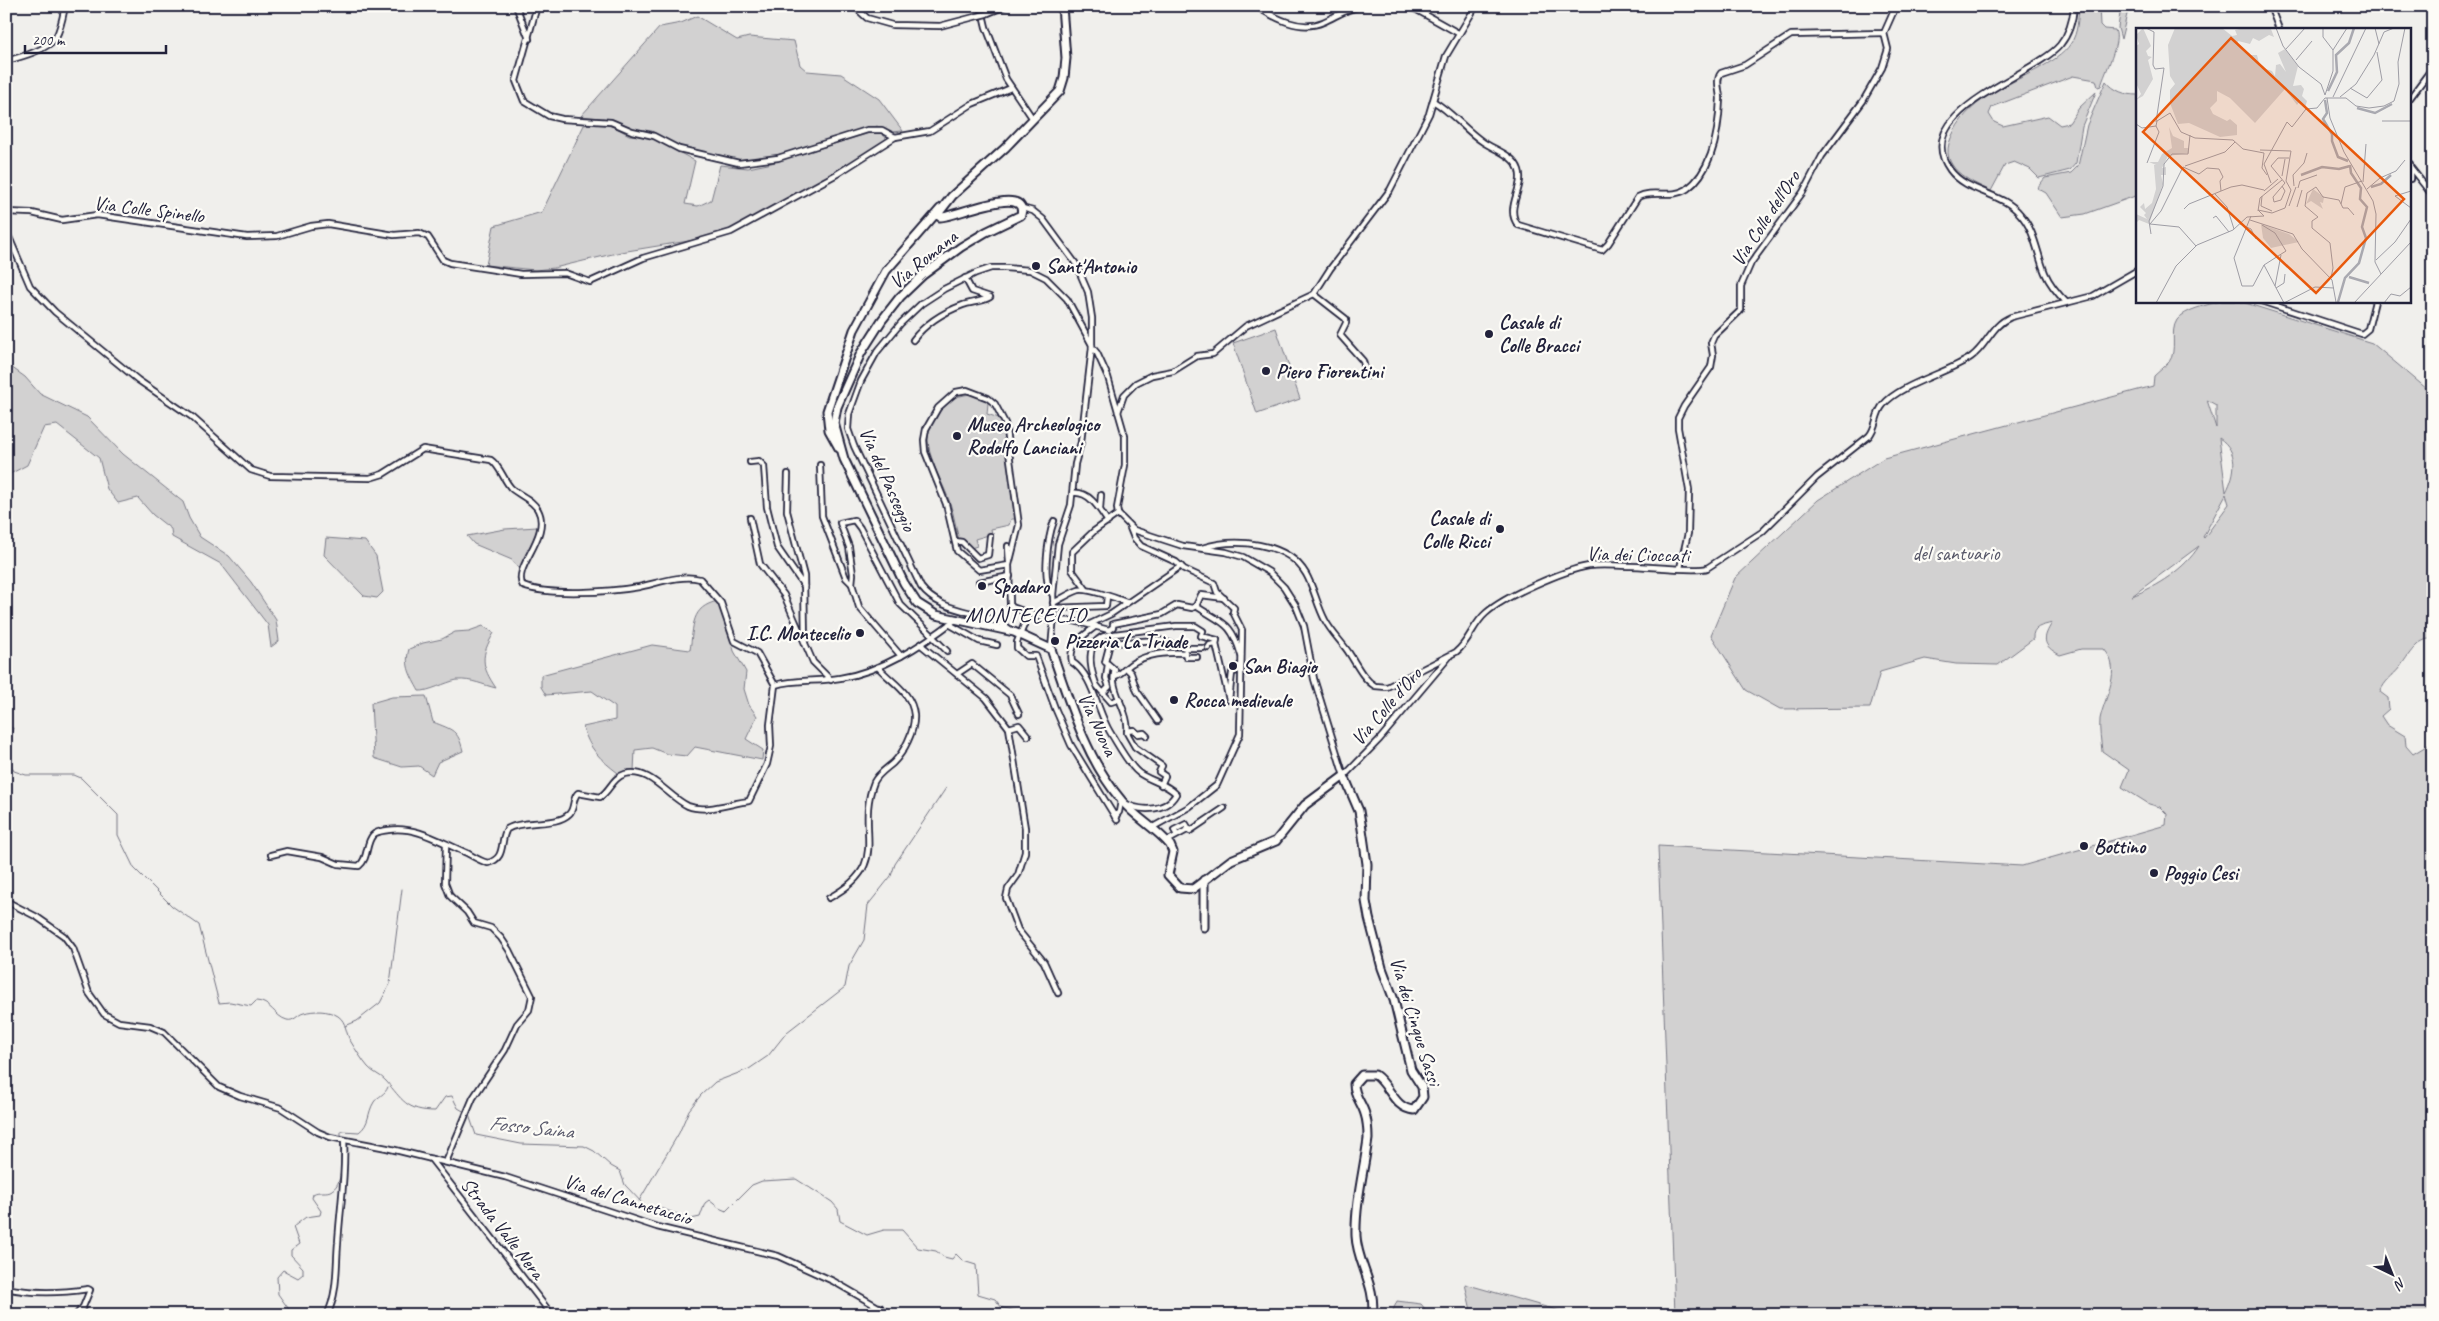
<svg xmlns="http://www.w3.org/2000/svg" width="2439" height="1321" viewBox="0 0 2439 1321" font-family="Caveat,sans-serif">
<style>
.green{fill:#d2d1d1;stroke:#7a7a86;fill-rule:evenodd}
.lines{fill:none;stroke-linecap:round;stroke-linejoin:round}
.stream{stroke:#737381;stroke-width:1}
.street-casing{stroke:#22223b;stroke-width:8}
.secondary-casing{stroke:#22223b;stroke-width:11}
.street{stroke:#fdfcf7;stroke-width:4.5}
.secondary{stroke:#fdfcf7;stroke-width:7}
.street-bridge-casing{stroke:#22223b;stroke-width:8;stroke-linecap:butt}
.street-bridge{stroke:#fdfcf7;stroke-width:4.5}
.poi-dot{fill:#22223b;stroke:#fdfcf7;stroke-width:2}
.labels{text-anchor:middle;stroke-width:4.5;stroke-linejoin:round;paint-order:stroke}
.street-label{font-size:20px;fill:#22223b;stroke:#fdfcf7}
.poi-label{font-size:20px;font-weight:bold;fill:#22223b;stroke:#fdfcf7;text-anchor:start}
.park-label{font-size:20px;fill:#575768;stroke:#fdfcf7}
.water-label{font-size:21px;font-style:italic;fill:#58586a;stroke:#fdfcf7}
.quarter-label{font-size:22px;letter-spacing:1px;fill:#22223b;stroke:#fdfcf7}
.inset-river{fill:none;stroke:#a9a9b0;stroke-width:2.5}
.inset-road{fill:none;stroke:#9e9da5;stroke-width:1}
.view{fill:#e8590c;fill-opacity:0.15;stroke:#e8590c;stroke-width:2.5}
.inset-edge{fill:none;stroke:#22223b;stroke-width:2.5}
</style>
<rect width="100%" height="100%" fill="#f0efec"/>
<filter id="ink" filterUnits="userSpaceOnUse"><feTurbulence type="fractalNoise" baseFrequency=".02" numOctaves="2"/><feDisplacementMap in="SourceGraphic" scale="10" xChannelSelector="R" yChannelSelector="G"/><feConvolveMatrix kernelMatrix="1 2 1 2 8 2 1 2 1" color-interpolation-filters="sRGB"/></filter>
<g filter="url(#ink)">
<g class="green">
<path d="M2079,6H2099L2100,25L2104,29L2115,30C2121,42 2105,72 2101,86L2098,87L2096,80L2073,76L1992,107L1989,114L1994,122L2003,126L2048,116L2060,125L2069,123L2079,108L2096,92L2082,126L2076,163L2070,170L2039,178L2030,169L2014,162L2005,165L1991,191C1969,181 1938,167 1951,138C1966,101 2004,87 2038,69C2050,62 2064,55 2071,43C2078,33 2078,18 2079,6Z"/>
<polygon points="2121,6 2129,6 2121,39 2118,28"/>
<polygon points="697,16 737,40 749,37 794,41 800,65 807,71 841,74 879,99 903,131 892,132 877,126 767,158 733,160 671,145 652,131 628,128 612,119 581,116 660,27 681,23"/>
<path d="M2106,81C2114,91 2125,95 2138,95V195L2085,214L2062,217L2046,193L2037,188L2045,178L2071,173L2078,166L2087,125Z"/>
<path d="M599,123L615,127L629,135L651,137L695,161L685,204L698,206L711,200L720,165L748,168L768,164L870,133C878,132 883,132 887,140L826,179L759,216L719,236L621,252L554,268L535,270L486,265L494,226L542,212L584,125Z"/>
<path d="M2221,301H2239L2372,343L2433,394V639C2418,637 2408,656 2400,667C2393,676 2385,680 2380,692L2388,698L2389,709L2381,716L2387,725L2405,736L2406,746L2413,754L2433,742V1315H2020L2011,1310L1996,1315H1675L1658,846L2022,866L2166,825L2167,814L2160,807L2149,804L2122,787L2129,770L2102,751C2101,741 2099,730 2100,719C2105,695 2123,671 2104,649H2081L2060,655C2041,645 2043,638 2052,623C2042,626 2032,626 2033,639L1998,665L1956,664L1925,659L1880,672L1870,708L1780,709L1746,690L1711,635L1735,578L1818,500L1884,458L2153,386L2154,376C2159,371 2165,367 2169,362C2178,350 2169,332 2177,320C2185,309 2208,305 2221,301ZM2207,400L2216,405V428ZM2219,438C2239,451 2236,473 2226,492ZM2226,494L2229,504L2204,538L2203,537ZM2199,546C2185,569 2156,587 2132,596Z"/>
<polygon points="1276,328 1300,399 1257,414 1233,343"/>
<polygon points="6,366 11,367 25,377 40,394 87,417 123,454 183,502 189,518 200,537 229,556 251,582 276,620 279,641 271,647 268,625 221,564 172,537 171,529 153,515 138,498 118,503 107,489 99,458 57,425 44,427 27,465 10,474 6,473"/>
<path d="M970,394L984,399L988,403L987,414L999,418L1002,422L1017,519H1011L1009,525L991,529L992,534L975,539L977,546L971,548L963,540H959C956,528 954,515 950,503C940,473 914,441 938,412C949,399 953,397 970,394Z"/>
<polygon points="537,527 534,544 520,570 512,560 474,544 467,536 505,529"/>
<polygon points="326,538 365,541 376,556 383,592 377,598 364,596 324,555"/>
<path d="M718,601L726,619L734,651L746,672L744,689L749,705L757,716L746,739L763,750L762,760L695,747L687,756L667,754L652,748L635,750L634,771L618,773C601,760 589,749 583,727L615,720V707L592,691L546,695L541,687V675L652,645L690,650C694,626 690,607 718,601Z"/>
<path d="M483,626L494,633C480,656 481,666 496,688C483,685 472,679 457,680C446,682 428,692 419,691C411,676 404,666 409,649L423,643L442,639L455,632L469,631Z"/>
<path d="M426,696L433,722C453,730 458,730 463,751L438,762L432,775L419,766L402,767L374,758L371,703L392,697Z"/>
<polygon points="1465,1284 1574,1315 1472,1315"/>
<polygon points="1397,1301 1421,1304 1430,1315 1391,1315"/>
</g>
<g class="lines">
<g class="stream">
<polyline points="6,727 13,728 6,753"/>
<path d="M6,758L14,771L26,775H74L81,778L118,815V835L134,868L172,906L199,925L219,1003L230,1002L251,1006L256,1001C270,1001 275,1017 287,1020C294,1022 298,1014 304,1013C313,1010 329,1010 338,1016C347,1022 345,1033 351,1042C356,1050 362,1060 368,1067C373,1073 381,1075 386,1081C402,1099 406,1111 435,1111L445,1097L452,1096L458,1108L465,1112"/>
<polyline points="345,1026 357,1021 380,1003 390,984 402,889"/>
<polyline points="469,1115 476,1135 521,1144 584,1146 594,1151 611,1166 620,1171 625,1185 646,1207 663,1209 691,1219 700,1217 705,1203 709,1200 719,1208 726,1211 752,1185 762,1181 796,1179 832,1202 838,1209 840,1221 867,1235 884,1230 902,1230 918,1248 936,1251 944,1257 952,1259 956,1254 963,1261 976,1265 978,1294 995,1299 1002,1308 1008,1309 1025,1314 1039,1312 1045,1315"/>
<path d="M341,1138V1131L359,1132C370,1124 367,1113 374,1102C378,1096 385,1095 388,1087"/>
<polyline points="639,1201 679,1133 689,1110 701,1095 715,1082 749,1069 768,1056 787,1032 845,987 849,966 864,940 868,905 891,876 895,864 946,788"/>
<path d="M293,1315L278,1294L277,1277L283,1270L298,1278L303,1274V1268L291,1255V1250L299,1244L293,1227L306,1217L320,1215L321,1211L312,1198L313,1194C319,1190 327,1194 332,1190C345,1182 340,1155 341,1142"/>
</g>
<defs>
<g id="street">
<polyline points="516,6 529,39"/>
<polyline points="537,6 516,81 524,101 549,116 562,119 611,122 632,131 654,136 679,149 739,163 778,158 867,130 882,130 895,137"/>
<polyline points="854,6 867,18 892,25 940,26 978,16"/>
<polyline points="981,6 986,27 1006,79 1033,119"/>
<path d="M1256,6C1275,18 1300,32 1323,22C1337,16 1347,8 1363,6"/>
<polyline points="1404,6 1417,10 1458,33"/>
<polyline points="2270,6 2279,29"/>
<polyline points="986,14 1005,6"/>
<path d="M6,61C21,57 48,50 56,37C61,28 63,16 65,6"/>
<polyline points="2410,98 2433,67"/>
<path d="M1433,101C1452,112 1465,130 1483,142C1495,150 1514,155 1519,170C1525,188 1504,208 1518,225L1602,250L1608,244L1638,197C1653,189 1672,199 1687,189C1713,170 1719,129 1720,99C1720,91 1715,80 1721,73L1745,65L1791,35L1884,33L1896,6"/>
<polyline points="2410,164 2410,179"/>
<polyline points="2411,168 2433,196"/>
<polyline points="1022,208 1033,211 1043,219 1076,264 1088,292 1092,318 1092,347 1081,442 1075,464 1071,505 1058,544 1053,595 1054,612"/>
<polyline points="6,212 32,213 62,220 97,215 247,237 277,236 311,226 328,224 394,235 419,233 428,237 443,260 450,263 521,274 565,273 590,282 643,258 731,232 837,174 895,137 930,131 972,104 1011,88"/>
<path d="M6,230L30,286L55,312L138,380L192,417L251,470L270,476L370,478L383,474L423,449L491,460C500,466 503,479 511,488C520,496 532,499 538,510C552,536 511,568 523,586C549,596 610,592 639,587C658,583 681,574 700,579L721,603L734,641L757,653L775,685L770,725L771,746L767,764L749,801C731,803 706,813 688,806C668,797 650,767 625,774C612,778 610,791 600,797L578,793C572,798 575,809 569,814C556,827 524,819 507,829C499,841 507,858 488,863C480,861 474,857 467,853C442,843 416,825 388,830C383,831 377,831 373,835C365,844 369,858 359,866L338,864L322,857L287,851L271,855"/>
<polyline points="1314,294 1346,319 1346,323 1340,335 1363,361 1367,376"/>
<polyline points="2261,301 2362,334 2368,329 2375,301"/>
<path d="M2067,303C2058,294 2050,285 2045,273C2037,254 2035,230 2020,214C2002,192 1967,193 1950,170C1908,112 2034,76 2060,45C2069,34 2073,20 2074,6"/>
<path d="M913,340C925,324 944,312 963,305C971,302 982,302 990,297L972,291L965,278"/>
<polyline points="1118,412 1124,395 1136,383 1152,375 1173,371 1197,356 1213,354 1246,326 1314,294 1330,269 1390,190 1429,114 1446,56 1476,6"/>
<polyline points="750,462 759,461 764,466 767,507 777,547 804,586"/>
<polyline points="820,465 822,516 846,578 852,584 859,607 901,656"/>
<polyline points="788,474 787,511 804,576 805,642"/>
<path d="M1073,493C1090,491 1100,510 1108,522"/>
<polyline points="1100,509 1101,495"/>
<polyline points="1118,514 1134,530 1183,546 1226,552 1243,557 1269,572 1284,587 1296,606 1304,626 1314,679 1344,776 1379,740 1449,657"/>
<polyline points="750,518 760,564 784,595 813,662 831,680"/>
<polyline points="1130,528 1134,538 1141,546 1176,562 1184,569 1214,583 1217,592 1234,608 1233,612 1242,630 1240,734 1217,785 1189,807 1153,827"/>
<polyline points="955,541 962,542 978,558 988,555 990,536"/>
<polyline points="1008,546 1009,562"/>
<path d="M1202,548C1234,538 1287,541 1306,574C1314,588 1317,605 1325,620C1331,632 1342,642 1349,653C1357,665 1363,679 1375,686L1387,687L1456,652C1469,642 1473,624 1486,613C1505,596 1564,570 1589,566C1603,564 1617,566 1631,566C1645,566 1698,572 1707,568L1762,532L1817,477L1869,436C1877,427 1875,414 1883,405C1900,384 1948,373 1971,357C1987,346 1991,325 2011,317L2093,296L2138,270"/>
<path d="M1009,565L979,570L957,551L946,504L925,452L924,440L926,429L938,408L956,392L967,390L988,398L995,404L1005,423L1019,525L1009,565L1010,604L1012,607L1048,620L1074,621L1109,630L1113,627V624L1162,614L1177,605L1192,608L1196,606C1223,624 1231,621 1241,655"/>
<polyline points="1680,568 1688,533 1689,490 1678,428 1678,418 1684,406 1711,367 1713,355 1711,343 1714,336 1741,310 1741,286 1751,263 1803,192 1822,156 1863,101 1882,68 1888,49 1884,33"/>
<polyline points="979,582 1010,576"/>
<polyline points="852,584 853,574 849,547 840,523 854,520 860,528 900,604 933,636"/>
<polyline points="1086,589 1072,570 1072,552 1094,531 1118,514 1117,508 1125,465 1125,436 1108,377 1097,353 1092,347"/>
<path d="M1053,595C1041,582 1048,537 1054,521"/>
<path d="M1053,603C1061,599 1070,593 1079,590C1087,588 1116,598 1126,602"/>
<polyline points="1196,606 1201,595 1224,598"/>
<polyline points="1053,608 1106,606 1107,596"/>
<polyline points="1029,613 1017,642 1017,648 1026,656 1036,656 1055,708 1071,745 1117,820"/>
<polyline points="949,624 979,641 997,645"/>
<polyline points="1090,624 1111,614 1181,566"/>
<path d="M1096,626C1084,636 1068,643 1072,662C1093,675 1097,711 1110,732C1117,743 1129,766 1139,773C1150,781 1168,784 1176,794C1165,813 1138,812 1121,801L1119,812L1115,817"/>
<path d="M1011,630C984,608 943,616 921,587L854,446L848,429L849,414L861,381L877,352L901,323L921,304L944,289L976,273L991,268H1005L1030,270L1046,278L1067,299L1092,345"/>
<polyline points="1107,635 1176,626 1195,626 1203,631 1201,636 1217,640 1216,644 1210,645 1208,648"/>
<polyline points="932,636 947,651"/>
<path d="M1104,636C1085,644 1090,668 1096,684C1097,687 1108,698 1111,702L1120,699"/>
<polyline points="1102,637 1103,641 1110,643 1159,640 1186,648 1203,648"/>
<polyline points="1216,644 1229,700 1232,673 1239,670 1239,666"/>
<polyline points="921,645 986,698 1009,728 1025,828 1025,852 1018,875 1008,889 1006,898 1018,930 1044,962 1058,993"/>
<polyline points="1051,649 1054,615"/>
<polyline points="1185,652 1186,657 1197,657"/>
<path d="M1108,664L1115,670C1108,689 1131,713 1127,733L1135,747L1162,766L1159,772L1165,776L1161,785"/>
<polyline points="1126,668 1131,673 1137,691 1158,721"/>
<polyline points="957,674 972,664 1010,695 1019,714"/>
<path d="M1115,676C1122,674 1125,668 1131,664C1146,654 1167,652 1185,653"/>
<path d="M775,685C796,679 818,682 840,678C883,671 921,646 955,620"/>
<polyline points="1104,692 1109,687 1106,678 1108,664 1105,662 1110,643"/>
<polyline points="1009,728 1019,725 1028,736"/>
<polyline points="1127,731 1134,730 1138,734 1144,733 1147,736"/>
<polyline points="1189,829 1190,831 1224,808"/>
<polyline points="1167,841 1189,829 1186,824 1174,830 1177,835"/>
<path d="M829,898C894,863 854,833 874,782C878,774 886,769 893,763C904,752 915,731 914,715C912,692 891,682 878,667"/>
<polyline points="6,901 37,917 64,936 73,948 89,993 104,1014 119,1022 150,1026 164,1032 219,1087 240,1096 281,1108 318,1132 330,1137 387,1148 505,1177 657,1227 778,1256 833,1281 892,1315"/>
<polyline points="431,1159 552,1315"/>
<polyline points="446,1162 473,1098 505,1050 517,1024 529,1010 532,996 509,950 501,938 491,928 474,923 467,912 450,896 445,883 446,845"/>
<path d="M6,1288C33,1294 61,1293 88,1289L90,1290L83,1307L76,1315"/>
<path d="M327,1315C338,1293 336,1266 338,1243C340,1208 346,1175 344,1140"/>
<polyline points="877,1315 880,1307"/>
</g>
<g id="secondary">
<path d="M1062,6L1066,58L1064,78L1060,91L1005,148L952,196L938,214L940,217C950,219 1029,182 1021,215L986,232L961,247L923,275L900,297L882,320L861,353L837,407L834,423L844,459L904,583L917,603L936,615L1014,632L1051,649C1069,701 1086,759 1122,801C1136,818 1156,828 1170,845L1173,852L1168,875L1180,888L1193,889L1231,860L1276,841L1305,805L1344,776L1359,811L1362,829L1367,864L1366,901L1369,918L1382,968L1394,1000L1411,1070L1422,1087L1423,1097L1414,1110C1394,1109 1390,1085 1375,1075H1362L1354,1084C1354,1096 1362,1103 1365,1114C1368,1123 1368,1131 1368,1139C1364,1170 1355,1204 1356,1236C1357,1263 1377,1287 1372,1315"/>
<polyline points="839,448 829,430 827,411 854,330 886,271 940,209"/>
<polyline points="1204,927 1204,880"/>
</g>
</defs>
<use href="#street" class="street-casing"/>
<use href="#secondary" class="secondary-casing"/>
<use href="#street" class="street"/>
<use href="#secondary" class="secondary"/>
<defs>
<polyline id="street-bridge" points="978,16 986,14"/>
</defs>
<use href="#street-bridge" class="street-bridge-casing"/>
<use href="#street-bridge" class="street-bridge"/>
</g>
</g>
<g class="poi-dot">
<circle cx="1036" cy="266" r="5"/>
<circle cx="1489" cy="334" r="5"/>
<circle cx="1266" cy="371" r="5"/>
<circle cx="957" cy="436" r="5"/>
<circle cx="1500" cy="529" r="5"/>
<circle cx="982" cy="586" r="5"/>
<circle cx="860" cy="633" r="5"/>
<circle cx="1055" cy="641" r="5"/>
<circle cx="1233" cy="666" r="5"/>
<circle cx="1174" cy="700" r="5"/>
<circle cx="2084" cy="846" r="5"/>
<circle cx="2154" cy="873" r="5"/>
</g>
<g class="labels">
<g class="street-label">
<text transform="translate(149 209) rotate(7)" y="7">Via Colle Spinello</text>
<text transform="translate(1765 218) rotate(-57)" y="7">Via Colle dell'Oro</text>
<text transform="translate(923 259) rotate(-39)" y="7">Via Romana</text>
<text transform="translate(888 479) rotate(66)" y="7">Via del Passeggio</text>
<text transform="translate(1638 554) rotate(1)" y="7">Via dei Cioccati</text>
<text transform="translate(1386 706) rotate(-49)" y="7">Via Colle d'Oro</text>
<text transform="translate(1098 724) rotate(65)" y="7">Via Nuova</text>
<text transform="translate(1416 1021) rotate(73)" y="7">Via dei Cinque Sassi</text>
<text transform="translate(628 1199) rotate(17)" y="7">Via del Cannetaccio</text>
<text transform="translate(503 1228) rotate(52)" y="7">Strada Valle Nera</text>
</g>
<g class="poi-label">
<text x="1046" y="273">Sant'Antonio</text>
<text x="1499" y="329">Casale di<tspan x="1499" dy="23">Colle Bracci</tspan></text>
<text x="1276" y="378">Piero Fiorentini</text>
<text x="967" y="431">Museo Archeologico<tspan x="967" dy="23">Rodolfo Lanciani</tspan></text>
<text x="1490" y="525" text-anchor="end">Casale di<tspan x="1490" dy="23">Colle Ricci</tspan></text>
<text x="992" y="593">Spadaro</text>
<text x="850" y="640" text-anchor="end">I.C. Montecelio</text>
<text x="1065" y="648">Pizzeria La Triade</text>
<text x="1243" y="673">San Biagio</text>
<text x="1184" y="707">Rocca medievale</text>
<text x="2094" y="853">Bottino</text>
<text x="2164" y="880">Poggio Cesi</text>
</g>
<g class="park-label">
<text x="1956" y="560">del santuario</text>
</g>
<g class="water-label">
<text transform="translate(531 1127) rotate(6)" y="7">Fosso Saina</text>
</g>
<g class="quarter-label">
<text x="1026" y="622">MONTECELIO</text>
</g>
</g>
<g transform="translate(2136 28)">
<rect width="275" height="275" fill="#f0efec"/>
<path d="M7,0L15,18L10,23L12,28L16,29L12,32L17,51L7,68L0,72L5,66L0,55V18L3,16L0,7ZM39,0H86L96,8L101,7L99,2L109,0L135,1L138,9L133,7L123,13L117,10L114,16L102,13L101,16L113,27H121L124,39L136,43L139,48L140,37L144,36L150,44L142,25L149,21L162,38L157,58L165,57L168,61L166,68L171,73L169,80L164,73L161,77L149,61L119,95L94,70L81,63V73L74,80L77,86L91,93L94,91L101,97V107L84,109L53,95L42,96L34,75V62L39,56L34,48L32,17ZM33,99L37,108L48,113V120H52L53,125L32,128L26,140L30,139V147H25L27,156L13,196L3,192L0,195V186L11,191L8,187L10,185L4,179L8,175L9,181L16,175L20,161L18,137H20L13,134H22L26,126L36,120ZM177,161L188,169L187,175L184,174L187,181L175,173L170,176ZM125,196L153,206L163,214L135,220L127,210Z" fill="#d2d1d1"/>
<path class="inset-river" d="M192,63L201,44L200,27L213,15L218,0M189,72L191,85L187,91L196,106V113L202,129L212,133M221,80L239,85L256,76M165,147L186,139L203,141L214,138M235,159L245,156L255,147M213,249L233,255M202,274L209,250L223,235L230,210L226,199L231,179L224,171L225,160L215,145L214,137"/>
<path class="inset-road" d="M10,0L18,4L17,37L19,41L28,40L20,94M140,0L147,18L163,39L185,56L189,67M187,0V9L197,22M239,0L243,16M150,21L169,0M197,22L211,0M160,32L176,13M214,60L231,70L246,52L241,24M189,67L197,43V22M197,69L230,0M204,69L220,56L238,27L248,4L258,0M189,70H210L220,78L233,80L248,78L258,73L263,56L262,34L269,0M191,70L194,90L208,124L237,173L240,186L239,234L245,246M246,93H275M0,96L6,100L20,98L21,93L34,85L45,104L59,110L97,112L107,121L128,125L126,140L131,147M124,122L155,123L150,153M11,135L23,104L20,98M49,138L89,124L99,114M146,148L149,131M227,154L230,116M135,155L128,136L151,94L156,99L170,81L181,80L189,70M146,158L149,163L145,172L138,174L137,169L149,155L135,138L142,130H153M158,158L157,147L168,135L171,125M162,160L164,153L181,147M231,161L244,150L260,143L269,132M128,163L142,151M79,166L91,179L98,201M126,168L125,178L136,183M259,168L275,180M259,168L275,163M205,176L209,159L226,153M153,178L160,159M161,179L166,162M48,181L53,176L95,159L106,157L128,162M122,183L124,170L146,152M115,188L98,230L106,258H117L128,237L148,275M77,190L80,188L93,204M114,192L157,206L166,221L196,252L200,274M14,196L25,183L47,139L63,146L71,140L83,141L87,149L84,153L85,163M14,196L43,199L60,218M104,196L115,201L120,211M126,197L139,205L150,223L128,237M15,206L13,193L27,158L28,136L36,126H52L54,107M240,232L259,214L275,191M195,250L197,240L194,215L176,200V193L182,189L169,178L171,165L180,159L187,169L203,172L207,180H212L218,187M139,258L145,227M140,260L148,255L149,246M20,275L40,238L61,217L97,202L111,189L128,188L122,182L136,185L149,180L155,162L150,153M148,275L179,259L198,260M218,275L275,214M248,275L255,266L264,268L275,259"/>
<path class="view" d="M95,10L268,171L180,265L7,104Z"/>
<rect width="275" height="275" class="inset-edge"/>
</g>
<rect width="2439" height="1321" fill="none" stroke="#fdfcf7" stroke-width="25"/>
<rect x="12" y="12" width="2414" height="1296" fill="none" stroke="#22223b" stroke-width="2" filter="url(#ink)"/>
<g transform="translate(2392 1274) rotate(137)" stroke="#fdfcf7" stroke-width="4" paint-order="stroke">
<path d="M0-4L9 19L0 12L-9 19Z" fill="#22223b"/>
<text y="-8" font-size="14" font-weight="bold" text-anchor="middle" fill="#22223b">N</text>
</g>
<path d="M25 45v8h141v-8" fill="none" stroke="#22223b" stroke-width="2.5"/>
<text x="32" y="45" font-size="15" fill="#22223b" stroke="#fdfcf7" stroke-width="4" paint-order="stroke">200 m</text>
</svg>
